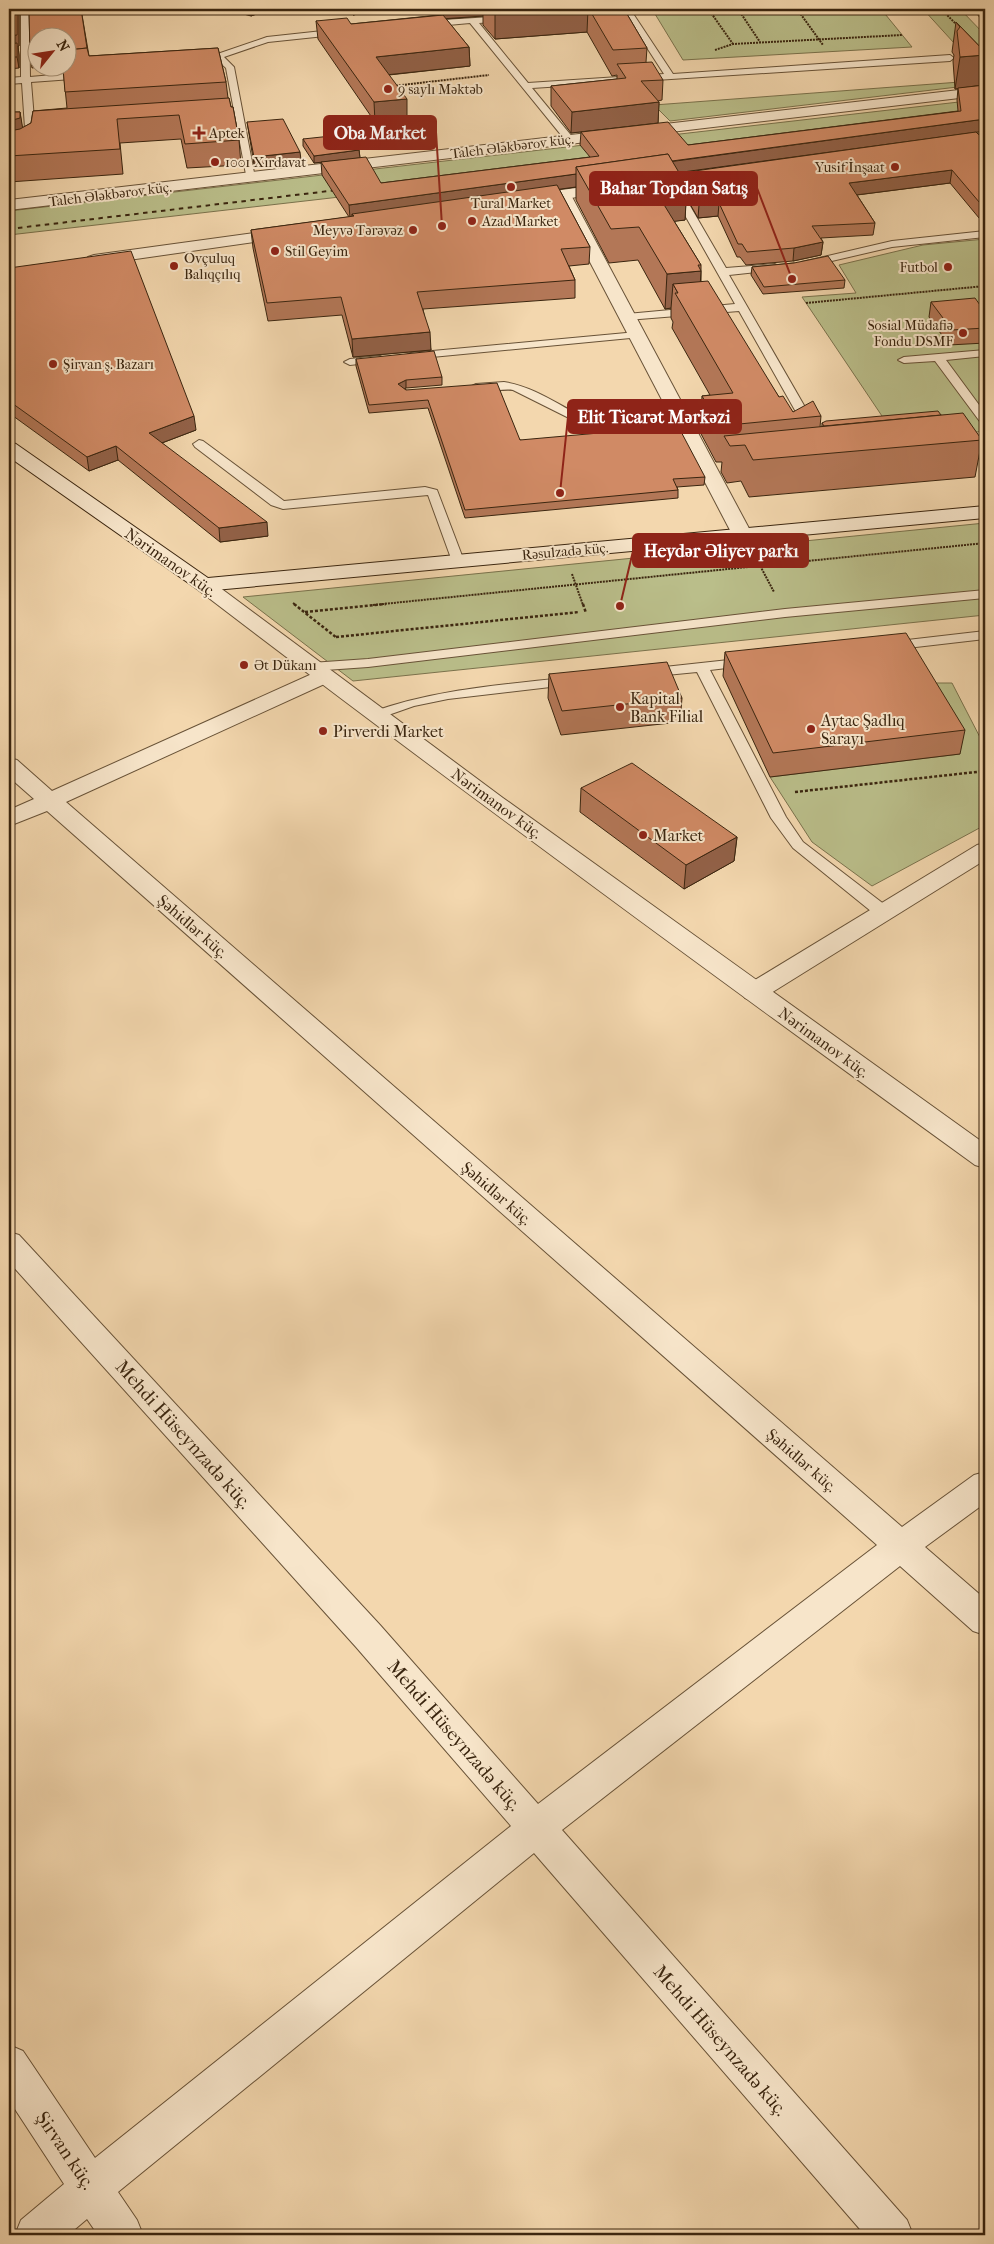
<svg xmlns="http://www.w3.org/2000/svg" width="994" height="2244" viewBox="0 0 994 2244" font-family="'IM FELL French Canon',serif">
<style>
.green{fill:#babe8a;stroke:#7a724c}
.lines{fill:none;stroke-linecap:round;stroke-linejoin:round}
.service-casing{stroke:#685237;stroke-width:2}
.minor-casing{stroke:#685237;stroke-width:2}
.tertiary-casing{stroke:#685237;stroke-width:2}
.secondary-casing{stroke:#3a250f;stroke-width:2}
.path-far1{stroke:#3a250f;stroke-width:2;stroke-dasharray:2 1;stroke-linecap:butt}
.path{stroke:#3a250f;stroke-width:2.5;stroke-dasharray:3 2;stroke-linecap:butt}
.service{fill:#f7e5ca;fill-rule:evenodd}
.minor{fill:#f7e5ca;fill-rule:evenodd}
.tertiary{fill:#f7e5ca;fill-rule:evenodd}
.secondary{fill:#f7e5ca;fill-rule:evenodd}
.rail{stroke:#3a250f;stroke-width:2;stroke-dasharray:4.5 4.5;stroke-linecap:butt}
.wall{fill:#b37757;stroke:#3a250f}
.shaded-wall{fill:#926147;stroke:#3a250f}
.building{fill:#d08a65;stroke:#3a250f}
.poi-dot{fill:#8f2418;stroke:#f7e5ca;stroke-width:2}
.labels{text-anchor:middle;stroke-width:4;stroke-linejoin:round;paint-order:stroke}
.far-poi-label{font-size:14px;fill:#3a250f;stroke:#f7e5ca;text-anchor:start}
.far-street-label{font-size:14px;fill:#3a250f;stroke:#f7e5ca}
.street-label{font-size:16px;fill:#3a250f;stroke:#f7e5ca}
.poi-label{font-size:16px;fill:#3a250f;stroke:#f7e5ca;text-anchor:start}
.near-street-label{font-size:19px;fill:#3a250f;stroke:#f7e5ca}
.leader{fill:none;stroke:#8f2418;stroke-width:2}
.callout-dot{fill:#8f2418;stroke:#f7e5ca;stroke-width:2}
.callout{fill:#8f2418;stroke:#8f2418;stroke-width:2}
.callout-label{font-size:18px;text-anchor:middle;font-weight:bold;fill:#fff}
</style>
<rect width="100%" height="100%" fill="#f3d7ae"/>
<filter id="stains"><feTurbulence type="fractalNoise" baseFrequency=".004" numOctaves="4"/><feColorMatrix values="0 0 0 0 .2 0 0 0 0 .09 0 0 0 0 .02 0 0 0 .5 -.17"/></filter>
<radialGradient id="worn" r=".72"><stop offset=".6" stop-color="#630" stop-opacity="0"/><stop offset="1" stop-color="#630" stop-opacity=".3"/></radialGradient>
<g class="green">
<polygon points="652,9 881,9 912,47 683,60"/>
<polygon points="923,9 960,9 985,35 985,77"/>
<polygon points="960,82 966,86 670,121 654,105"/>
<polygon points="985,99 985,117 331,198 9,235 9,211"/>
<polygon points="985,239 985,431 959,434 946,415 884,419 802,297 856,293 839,265 923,245"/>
<polygon points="985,523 985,615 353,681 243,597"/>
<polygon points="918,683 952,683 985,747 985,825 872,886 812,842 770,777 960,754"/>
</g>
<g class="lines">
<defs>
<g id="service">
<polygon points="21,9 29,9 30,77 86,72 90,75 86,78 31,82 36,144 24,152 9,154 9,148 19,147 26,143 22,83 9,84 9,78 21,77"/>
<polygon points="622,9 630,9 673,74 950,55 954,58 950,61 532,88 574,139 569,142 566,141 470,23 426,27 422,24 426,21 508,16 509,18 505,21 479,23 528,83 664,74"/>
<polygon points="341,29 344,30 344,34 268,42 224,57 234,67 255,178 253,180 247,180 226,68 216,59 198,65 194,62 267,37"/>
<polygon points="674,184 679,187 726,268 775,264 780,267 775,270 729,275 817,428 815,431 807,431 805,428 739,311 627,320 622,317 627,314 735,304 669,187"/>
<polygon points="985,231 985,237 892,247 806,267 801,264 802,262 892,241"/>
<polygon points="637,332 641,333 643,335 641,337 411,359 405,356 411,353"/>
<polygon points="985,350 985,356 946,360 985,413 985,425 981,423 935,361 904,363 898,360 904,357"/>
<polygon points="380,356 386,359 384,361 350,365 344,362 350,359"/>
<path d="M504,382C538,387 566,411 598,424C623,434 659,424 685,421L691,425L685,429L628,434L595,431L513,390C501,388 479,395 470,387L476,384Z"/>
<polygon points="985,437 985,445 957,448 951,444 957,440"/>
<polygon points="199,440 203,441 284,501 425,487 437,490 464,561 458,565 452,561 428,495 283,509 271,505 195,447 193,444"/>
<polygon points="985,590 985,598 785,617 368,667 311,671 304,667 311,663 368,659 785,609"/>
<polygon points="985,631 985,639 890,650 883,646 890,642"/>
<polygon points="747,658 752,659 754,662 752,665 710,670 786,817 803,842 889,908 891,912 889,916 877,916 793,848 771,818 697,672 646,677 639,673 646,669"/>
<path d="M571,677L578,681L576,684L448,699L414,706L377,719L370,715L372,712C436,689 503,685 571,677Z"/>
</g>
<g id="minor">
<polygon points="974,9 985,9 985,18 980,17"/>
<polygon points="985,87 985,95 9,210 9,200"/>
<polygon points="563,190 569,192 571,195 752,534 749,538 742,540 735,538 732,534 555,195 557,192"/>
<polygon points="323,669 331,671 334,676 331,681 66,802 902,1527 974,1475 985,1472 985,1503 925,1547 985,1599 985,1635 973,1631 900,1566 562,1830 907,2220 913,2235 865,2235 534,1853 118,2192 137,2220 143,2235 98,2235 87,2219 68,2235 15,2235 21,2220 64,2184 9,2100 9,2045 23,2051 95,2158 511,1826 356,1647 9,1262 9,1232 19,1235 380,1625 538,1804 877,1545 47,811 9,826 9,810 34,799 9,777 9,758 17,760 52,791"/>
<polygon points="985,843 985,860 763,998 754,1001 745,998 741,992 745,986 977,845"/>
</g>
<g id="tertiary">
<polygon points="985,133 985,141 944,147 939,146 937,143 939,140 944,139"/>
<polygon points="612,183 617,185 620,188 617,191 525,205 519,203 517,200 519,197 525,195"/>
<polygon points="290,228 296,230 298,233 296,236 94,265 88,263 86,260 88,257 94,255"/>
<path d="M204,579L211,581L503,798L985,1144V1168L975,1165C714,976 453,785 197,589L194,585L197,581Z"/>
</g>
<polygon id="secondary" points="9,442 16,444 208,578 985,506 985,518 204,591 197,589 9,457"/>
</defs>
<use href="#service" class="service-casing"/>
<use href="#minor" class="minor-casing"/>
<use href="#tertiary" class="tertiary-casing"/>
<use href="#secondary" class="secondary-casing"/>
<g class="path-far1">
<polyline points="729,9 709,10 733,44"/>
<polyline points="738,9 760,42"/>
<polyline points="797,9 823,45"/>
<polyline points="941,9 959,27"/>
<polyline points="353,15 366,9"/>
<polyline points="715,50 733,44 902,35"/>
<polyline points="393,86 489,75"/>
<polyline points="806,303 985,286"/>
<polyline points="756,558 774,592"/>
<polyline points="572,574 583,605"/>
<polyline points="293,603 296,605"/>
<polyline points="373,605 985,543"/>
</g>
<g class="path">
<polyline points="294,604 337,638"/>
<polyline points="583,604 586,613"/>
<polyline points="305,612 386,604"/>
<polyline points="336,637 579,612"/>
<polyline points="795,792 985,771"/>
</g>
<use href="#service" class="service"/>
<use href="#minor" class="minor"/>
<use href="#tertiary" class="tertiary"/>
<use href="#secondary" class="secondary"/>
<polyline class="rail" points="9,229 346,189"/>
</g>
<g class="wall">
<polygon points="9,9 19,9 19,46 18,46 19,55 19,68 9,69"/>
<polygon points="29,9 81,9 89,56 218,48 226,82 228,98 229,98 231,107 233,107 239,140 241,165 187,168 181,139 120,143 123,174 9,182 9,112 20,112 22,128 31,123 33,111 67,108 63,68 68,68 68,38 38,38 38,67 32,68 30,56"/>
<polygon points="225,9 270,9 251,16"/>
<polygon points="436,9 624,9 647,48 646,62 663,80 662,100 658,101 659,102 658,123 571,133 551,106 551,86 617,79 617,75 612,76 587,32 495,39 483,25 483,16 446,19 469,47 470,66 389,75 407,118 375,122 318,39 316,21 351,24 439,15"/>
<polygon points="956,22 985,52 982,85 985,85 985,132 976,132 983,139 985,140 985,224 984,224 950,183 857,195 875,223 873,235 821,238 823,242 821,255 793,261 746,265 740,257 737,257 718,216 698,218 686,197 685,220 674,221 701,265 701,281 779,397 793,412 821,416 820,427 822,426 822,423 941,415 982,440 975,477 749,497 741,481 727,483 721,472 722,462 716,462 700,432 702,396 710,395 672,328 673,322 671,318 671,308 665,309 638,260 609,263 576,200 576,187 559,189 590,247 589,264 569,266 575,280 575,298 423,309 431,350 353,357 342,315 268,321 253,248 251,230 349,217 322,175 321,162 381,183 590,157 580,145 581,132 688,145 958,111 957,100 958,88 975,86 955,89 953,61 954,55 952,52"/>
<polygon points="247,122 301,160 254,164"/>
<polygon points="303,139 359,150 360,158 314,163 303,146"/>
<polygon points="794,263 845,280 844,288 763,294 751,275 752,267"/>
<polygon points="9,268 196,430 162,443 268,536 220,542 118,460 89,471 9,413"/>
<polygon points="931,302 985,312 985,343 949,345 929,317"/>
<polygon points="356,359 442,377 442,385 406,388 404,389 520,440 705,477 704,485 677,487 678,490 678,498 465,518 428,408 369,413 356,366"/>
<polygon points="725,652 965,730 960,754 770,777 723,676"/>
<polygon points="549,674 682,698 680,722 561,735 548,698"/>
<polygon points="581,788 737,837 734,861 684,889 580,812"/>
</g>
<g class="shaded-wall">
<polygon points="17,9 19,9 19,46 18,46 19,55 19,68 17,57 9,48 9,36"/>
<polygon points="250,9 270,9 251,16"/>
<polygon points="298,9 305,9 298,11"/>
<polygon points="441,9 483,9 483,16 441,19"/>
<polygon points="565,9 588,9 587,32 495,39 495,14"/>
<polygon points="469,47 470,66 376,76 376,57"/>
<polygon points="985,55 985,67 982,85 955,89 960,57"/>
<polygon points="407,99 407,118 375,122 374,102"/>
<polygon points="659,102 658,123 571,133 572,112"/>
<polygon points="20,112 24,136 9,146 9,121"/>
<polygon points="985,119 985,131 587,185 580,174"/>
<polygon points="359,150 360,158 314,163 314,156"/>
<polygon points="300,152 301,160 254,164 254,157"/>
<polygon points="952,170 950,183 848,196 849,183"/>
<polygon points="576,174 576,187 354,217 352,214 352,217 350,218 349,205"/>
<polygon points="687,186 685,220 654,224 655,190"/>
<polygon points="719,203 718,216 698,218 699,205"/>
<polygon points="823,242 821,255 793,261 794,248"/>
<polygon points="701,271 699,305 678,293 673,284 671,308 665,309 667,274"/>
<polygon points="430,332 431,350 353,357 352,339"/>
<polygon points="406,380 406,388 398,392 398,384"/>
<polygon points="194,416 196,430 151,447 149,433"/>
<polygon points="116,446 118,460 89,471 87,457"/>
<polygon points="267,522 268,536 220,542 219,528"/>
<polygon points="737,837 734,861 684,889 686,865"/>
</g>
<g class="building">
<polygon points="9,9 17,9 17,35 9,36"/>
<polygon points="29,9 81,9 87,48 68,50 68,38 38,38 38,55 30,56"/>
<polygon points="490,9 565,9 495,14"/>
<polygon points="589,9 624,9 647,48 613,50"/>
<polygon points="443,15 469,47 376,57 407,99 374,102 316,21 347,18 351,24"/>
<polygon points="956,22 985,52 985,55 960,57 957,31 960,27"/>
<polygon points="17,43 17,57 9,57 9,44"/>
<polygon points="87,48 89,56 218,48 226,82 65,92 63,68 68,68 68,50"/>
<polygon points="652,62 663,80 641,81 659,102 572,112 551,86 626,78 617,64"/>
<polygon points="985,85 985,119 672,161 668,154 576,167 576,174 349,205 321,162 366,157 381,183 599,156 581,132 668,122 688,145 961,111 958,88"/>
<polygon points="229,98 231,107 233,107 239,140 185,144 179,115 117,119 120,149 9,156 9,131 20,129 31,123 33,111"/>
<polygon points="9,112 20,112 20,118 9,121"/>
<polygon points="283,119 300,152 254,157 247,122"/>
<polygon points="976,132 983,139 985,140 985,209 952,170 849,183 875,223 812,226 823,242 794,248 747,252 742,244 738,244 719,203 699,205 680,173"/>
<polygon points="350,134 359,150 314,156 303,139"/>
<polygon points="668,154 687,186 655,190 701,265 698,265 701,271 667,274 639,227 611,229 576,167"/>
<polygon points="557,185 590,247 561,249 575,280 417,292 430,332 352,339 341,297 267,303 251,230 354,216 352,214"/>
<polygon points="131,251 194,416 149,433 267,522 219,528 116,446 87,457 9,401 9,268"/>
<polygon points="828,256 845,280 764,287 752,267 794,263"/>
<polygon points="708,281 779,397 783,396 793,412 813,401 821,416 719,426 702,396 733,393 675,293 678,293 673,284"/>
<polygon points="975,298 985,312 985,328 952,330 931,302"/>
<polygon points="434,351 442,377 406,380 398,384 406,390 497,383 520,440 678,426 705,477 673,479 678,490 465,510 428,400 369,405 356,359"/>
<polygon points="938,411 941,415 824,426 822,423 826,421"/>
<polygon points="963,413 982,440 753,460 745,445 730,446 724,436"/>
<polygon points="906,633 965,730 773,753 725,652"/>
<polygon points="667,662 682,698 562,711 549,674"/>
<polygon points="632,763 737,837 686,865 581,788"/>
</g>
<g class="poi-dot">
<circle cx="388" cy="89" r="5"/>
<path d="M196.5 125.5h5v5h5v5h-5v5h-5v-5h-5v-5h5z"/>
<circle cx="215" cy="162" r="5"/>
<circle cx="895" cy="167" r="5"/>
<circle cx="511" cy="187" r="5"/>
<circle cx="472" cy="221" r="5"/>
<circle cx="413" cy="230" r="5"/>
<circle cx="275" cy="251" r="5"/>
<circle cx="174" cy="266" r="5"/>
<circle cx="948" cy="267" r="5"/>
<circle cx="963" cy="333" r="5"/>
<circle cx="53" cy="364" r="5"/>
<circle cx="244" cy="665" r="5"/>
<circle cx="620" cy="707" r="5"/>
<circle cx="811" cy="729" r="5"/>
<circle cx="323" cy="731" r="5"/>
<circle cx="643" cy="835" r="5"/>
</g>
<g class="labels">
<g class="far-poi-label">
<text x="398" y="94">9 saylı Məktəb</text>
<text x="209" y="138">Aptek</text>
<text x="225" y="167">1001 Xırdavat</text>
<text x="885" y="172" text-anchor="end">Yusif İnşaat</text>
<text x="511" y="208" text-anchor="middle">Tural Market</text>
<text x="482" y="226">Azad Market</text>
<text x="403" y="235" text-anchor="end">Meyvə Tərəvəz</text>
<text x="285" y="256">Stil Geyim</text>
<text x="184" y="263">Ovçuluq<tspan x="184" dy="16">Balıqçılıq</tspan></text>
<text x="938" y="272" text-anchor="end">Futbol</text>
<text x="953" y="330" text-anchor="end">Sosial Müdafiə<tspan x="953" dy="16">Fondu DSMF</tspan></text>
<text x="63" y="369">Şirvan ş. Bazarı</text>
<text x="254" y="670">Ət Dükanı</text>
</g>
<g class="far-street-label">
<text transform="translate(512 146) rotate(-7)" y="5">Taleh Ələkbərov küç.</text>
<text transform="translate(110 194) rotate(-7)" y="5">Taleh Ələkbərov küç.</text>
<text transform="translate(565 551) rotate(-5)" y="5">Rəsulzadə küç.</text>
</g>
<g class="street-label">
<text transform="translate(171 562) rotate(35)" y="6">Nərimanov küç.</text>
<text transform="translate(497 803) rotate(36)" y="6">Nərimanov küç.</text>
<text transform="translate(193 926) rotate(41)" y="6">Şəhidlər küç.</text>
<text transform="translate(824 1042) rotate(36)" y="6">Nərimanov küç.</text>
<text transform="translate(497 1193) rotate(41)" y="6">Şəhidlər küç.</text>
<text transform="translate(802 1460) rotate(41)" y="6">Şəhidlər küç.</text>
</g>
<g class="poi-label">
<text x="630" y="704">Kapital<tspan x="630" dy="18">Bank Filial</tspan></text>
<text x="821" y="726">Aytac Şadlıq<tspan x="821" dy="18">Sarayı</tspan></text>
<text x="333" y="737">Pirverdi Market</text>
<text x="653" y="841">Market</text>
</g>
<g class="near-street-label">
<text transform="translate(184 1434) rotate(48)" y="7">Mehdi Hüseynzadə küç.</text>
<text transform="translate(455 1735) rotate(49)" y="7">Mehdi Hüseynzadə küç.</text>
<text transform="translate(721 2040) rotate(49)" y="7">Mehdi Hüseynzadə küç.</text>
<text transform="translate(66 2150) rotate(56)" y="7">Şirvan küç.</text>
</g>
</g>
<path class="leader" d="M442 226L436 132M792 279L757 188M560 493L568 417M620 606L633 551"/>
<g class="callout-dot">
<circle cx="442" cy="226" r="5"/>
<circle cx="792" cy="279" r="5"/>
<circle cx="560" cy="493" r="5"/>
<circle cx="620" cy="606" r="5"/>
</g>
<g class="callout">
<rect x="324" y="116" width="112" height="33" rx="5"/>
<rect x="590" y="172" width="167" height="33" rx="5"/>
<rect x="568" y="400" width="173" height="33" rx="5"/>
<rect x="633" y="534" width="175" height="33" rx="5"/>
</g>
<g class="callout-label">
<text x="380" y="139">Oba Market</text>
<text x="674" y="194">Bahar Topdan Satış</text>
<text x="654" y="423">Elit Ticarət Mərkəzi</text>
<text x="721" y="557">Heydər Əliyev parkı</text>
</g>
<rect width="994" height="2244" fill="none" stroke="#f3d7ae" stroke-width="30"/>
<rect x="10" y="10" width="974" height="2224" fill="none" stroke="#3a250f" stroke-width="2.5"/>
<rect x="15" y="15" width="964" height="2214" fill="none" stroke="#3a250f"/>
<g transform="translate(52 52) rotate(60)"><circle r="24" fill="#f7e5ca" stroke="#ab987f"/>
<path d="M0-4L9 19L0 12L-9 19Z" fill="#8f2418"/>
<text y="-8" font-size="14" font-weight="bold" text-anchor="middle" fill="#3a250f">N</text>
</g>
<rect width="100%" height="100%" filter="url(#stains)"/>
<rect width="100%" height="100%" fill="url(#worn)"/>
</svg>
